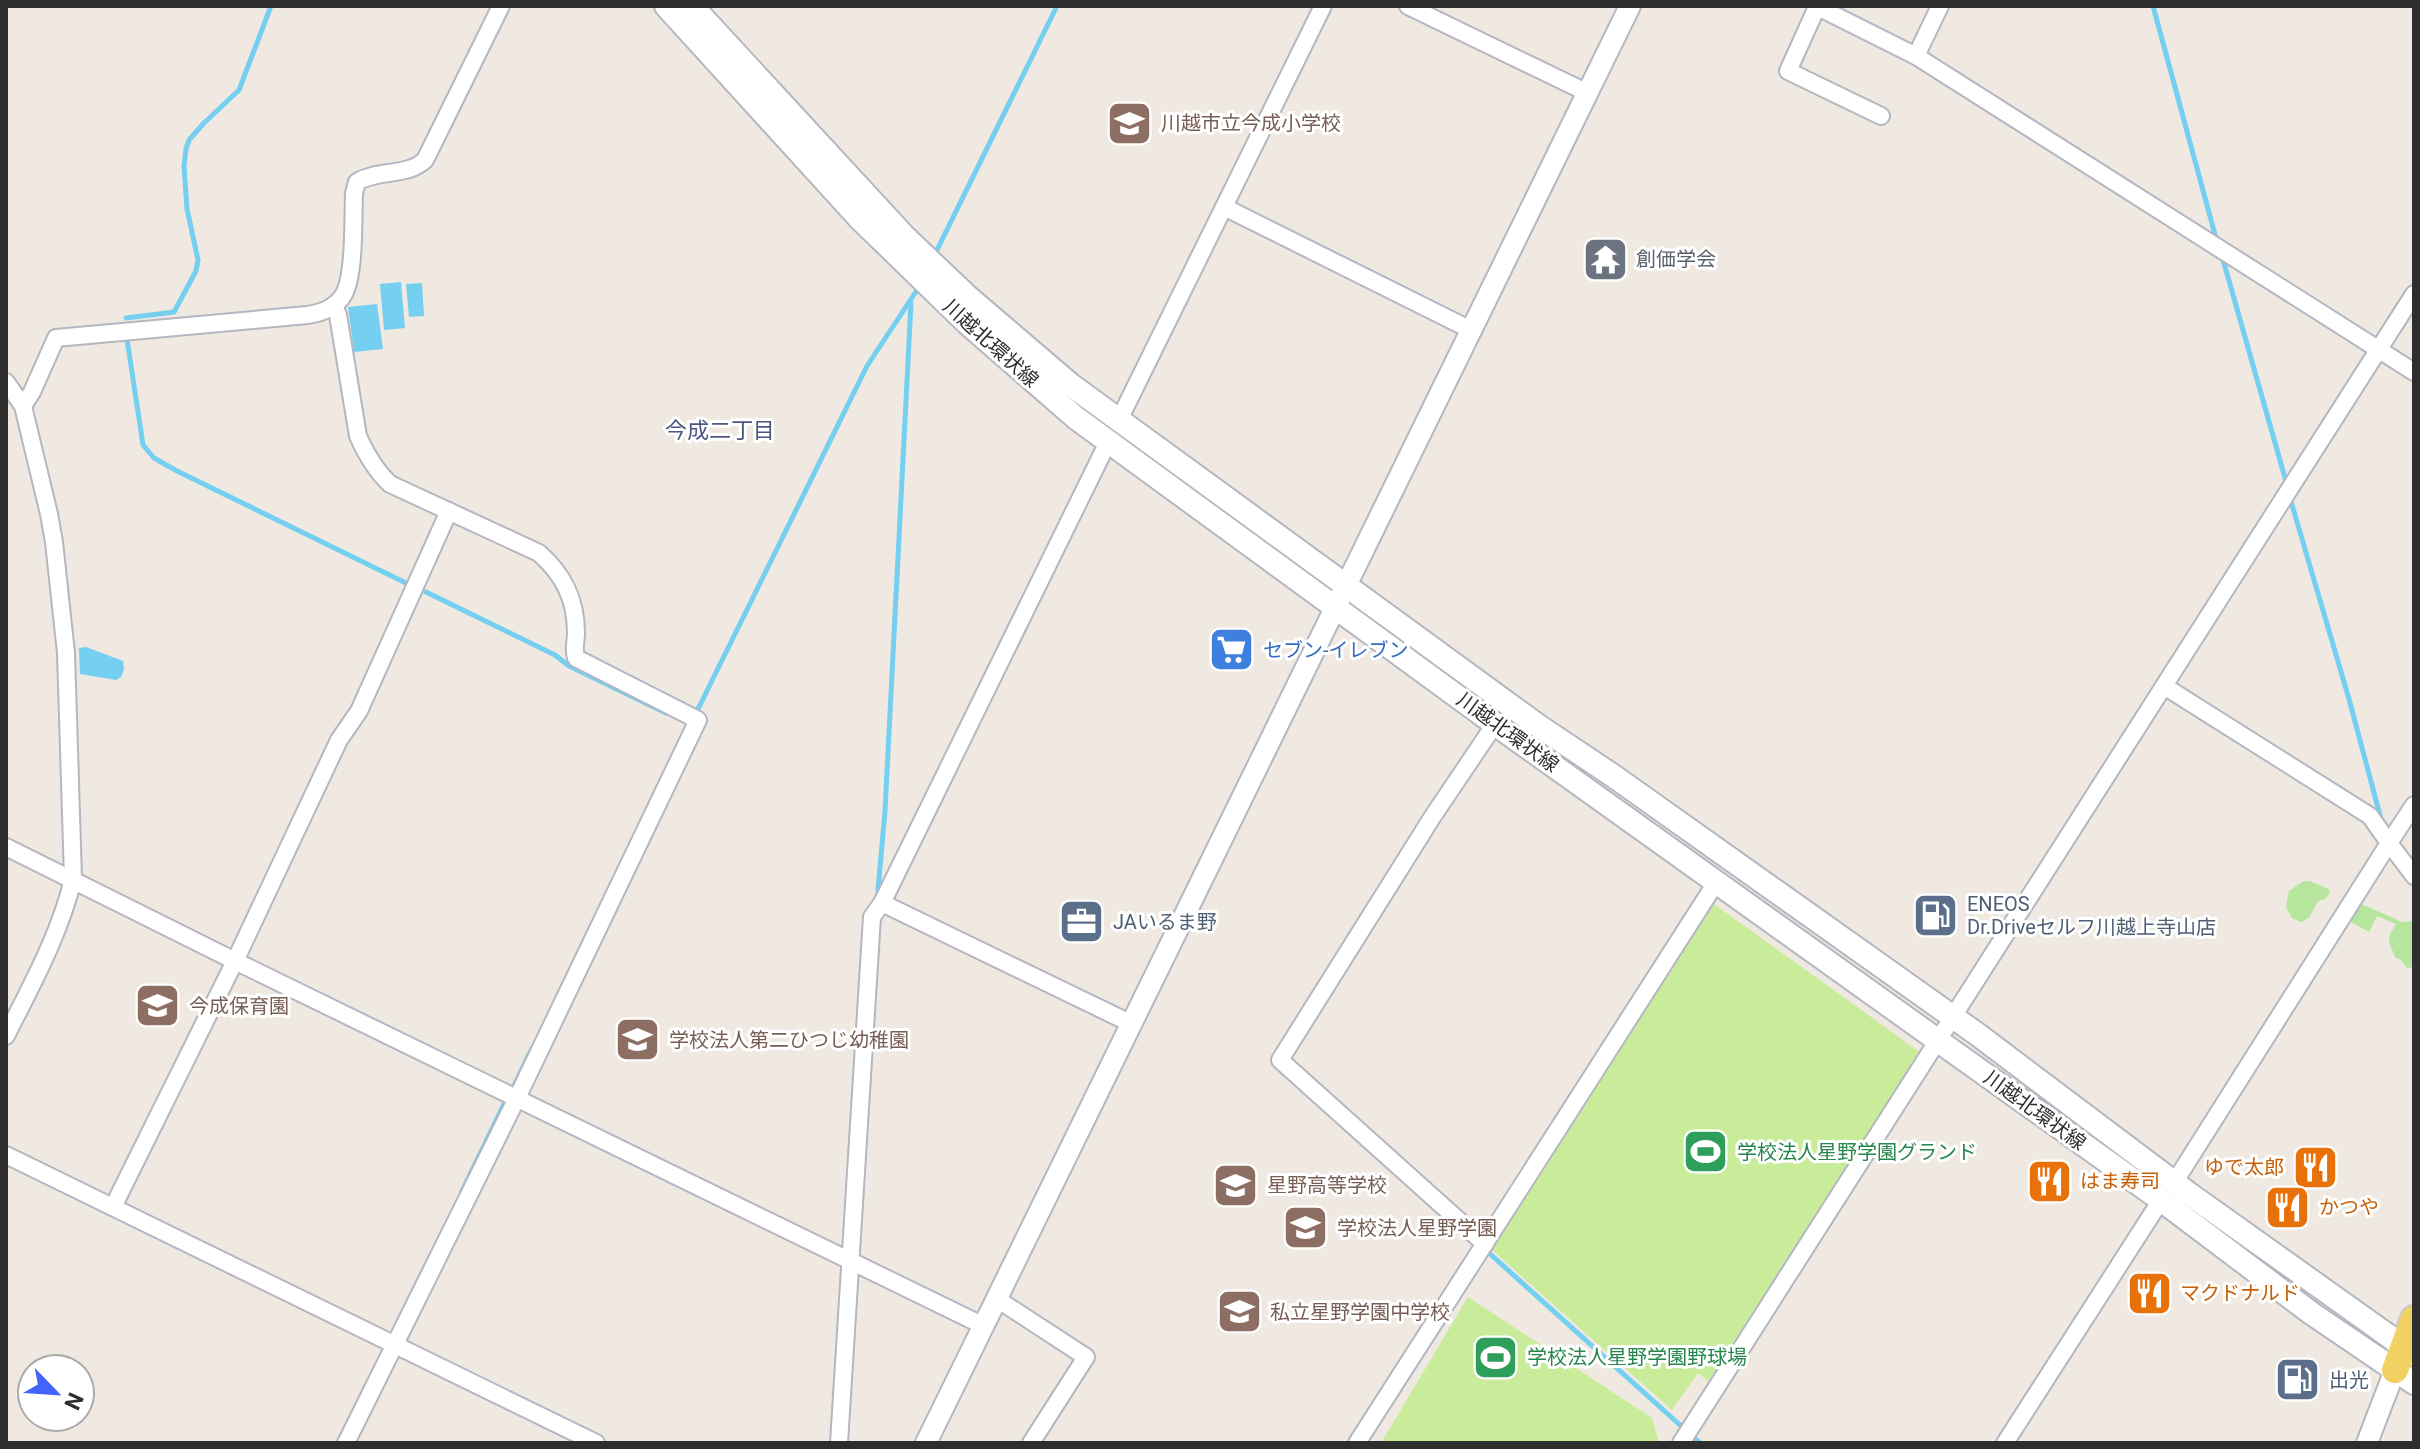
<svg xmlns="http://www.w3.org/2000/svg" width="2420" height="1449" viewBox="0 0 2420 1449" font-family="Roboto,'Noto Sans JP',sans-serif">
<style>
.green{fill:#b6e59e}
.pitch{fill:#c9ec9a}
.water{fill:#75cff0}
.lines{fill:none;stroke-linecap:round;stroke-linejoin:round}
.stream{stroke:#75cff0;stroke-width:5}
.minor-casing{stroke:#b4b7c1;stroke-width:20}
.tertiary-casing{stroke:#b4b7c1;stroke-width:24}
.secondary-casing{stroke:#b4b7c1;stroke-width:26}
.primary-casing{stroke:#c9c9c9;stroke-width:30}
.minor{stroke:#fff;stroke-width:16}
.tertiary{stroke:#fff;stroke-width:20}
.secondary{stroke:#fff;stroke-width:22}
.primary{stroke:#f2d163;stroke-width:26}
.labels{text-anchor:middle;stroke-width:6;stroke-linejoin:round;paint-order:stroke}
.education-label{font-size:20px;fill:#785e54;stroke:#fff;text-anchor:start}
.worship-label{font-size:20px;fill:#5b616d;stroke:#fff;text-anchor:start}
.street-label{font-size:20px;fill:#2e2e2e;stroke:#fff}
.shop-label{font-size:20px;fill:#366cbe;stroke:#fff;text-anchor:start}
.service-label{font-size:20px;fill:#4e5e75;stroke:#fff;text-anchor:start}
.leisure-label{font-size:20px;fill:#27864d;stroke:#fff;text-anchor:start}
.food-label{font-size:20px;fill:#c56008;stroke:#fff;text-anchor:start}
.neighbourhood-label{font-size:22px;fill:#4d5680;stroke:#fff}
</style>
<rect width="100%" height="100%" fill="#efe9e1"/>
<g class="green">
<polygon points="2310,881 2328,889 2330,893 2325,899 2318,901 2309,918 2301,922 2292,918 2286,907 2289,891 2302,882"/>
<path d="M2359,903L2402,922L2414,921V967L2407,968L2401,960L2395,957C2389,939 2385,942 2396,924L2377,916L2369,932L2351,922L2350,918Z"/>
</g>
<g class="pitch">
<polygon points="1714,904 1921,1053 1708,1381 1698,1373 1672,1410 1492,1250"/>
<polygon points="1468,1297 1652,1418 1659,1443 1381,1443"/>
</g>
<g class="water">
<polygon points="401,282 405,328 384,330 380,284"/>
<polygon points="422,283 424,316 409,317 406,284"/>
<polygon points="377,304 383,349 354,352 348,307"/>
<polygon points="86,647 123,661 124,669 121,677 116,680 80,674 79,648"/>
</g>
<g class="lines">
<g class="stream">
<polyline points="2153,6 2217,242"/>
<polyline points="934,256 1057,6"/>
<polyline points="2222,256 2287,485"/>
<polyline points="126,318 174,312 196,271 198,260 187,209 184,166 186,149 189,140 204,123 239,90 271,6"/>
<polyline points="127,339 143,445 154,458 177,471 408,584"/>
<polyline points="2290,498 2349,699 2381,819"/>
<polyline points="426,592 555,655 569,666 666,713"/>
<polyline points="698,709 867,366 919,287"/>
<polyline points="878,890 885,811 911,303"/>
<polyline points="512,1090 532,1048"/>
<polyline points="462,1191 505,1102"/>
<polyline points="1489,1253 1700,1443"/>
</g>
<defs>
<g id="minor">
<polyline points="1408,6 1588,93"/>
<polyline points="1816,6 1916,56 2414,372"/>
<polyline points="1817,7 1788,71 1881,116"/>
<polyline points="1916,56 1940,6"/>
<polyline points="1224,207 1473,331"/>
<path d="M334,305L338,315L358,436C366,454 376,471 390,484L539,553C564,575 576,600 576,633C576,642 573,649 576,658L698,720L517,1098L346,1443"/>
<path d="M6,382L23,406L49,514L54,542L66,653L73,879C60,934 31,986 6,1036"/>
<path d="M23,406L32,392L56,338L307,315C322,313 336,308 344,294C355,273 353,218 354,193L357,182C378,169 407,177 425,160L501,6"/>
<polyline points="1119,420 1323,6"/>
<polyline points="2164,686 2370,816 2389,843 2174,1183"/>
<polyline points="2414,805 2389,843 2414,876"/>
<polyline points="6,847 235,961 984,1326"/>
<polyline points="882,903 1132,1024"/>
<polyline points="6,1155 596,1443"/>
<polyline points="113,1207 235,961 339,740 359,711 449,511"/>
<polyline points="1485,1244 1280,1060 1433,816 1495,724"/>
<polyline points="997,1299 1086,1357 1031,1443"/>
<polyline points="839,1443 872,917 882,903 1108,442"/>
<polyline points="1357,1443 1717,881"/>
<polyline points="1681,1443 2414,294"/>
<polyline points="2005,1443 2161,1200"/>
</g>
<g id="tertiary">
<polyline points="926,1443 1630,6"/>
<polyline points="2367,1443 2395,1370"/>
</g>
<g id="secondary">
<polyline points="666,6 860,219 968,324 1076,418 1495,724 2161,1200 2311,1313 2414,1383"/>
<polyline points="692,6 905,237 967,296 1071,385 1540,727 1612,775 1977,1034 2188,1193 2414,1354"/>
</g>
<polyline id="primary" points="2395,1370 2414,1319"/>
</defs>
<use href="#minor" class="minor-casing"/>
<use href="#tertiary" class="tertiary-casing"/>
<use href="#secondary" class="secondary-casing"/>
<use href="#primary" class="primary-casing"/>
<use href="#minor" class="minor"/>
<use href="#tertiary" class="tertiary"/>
<use href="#secondary" class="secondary"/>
<use href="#primary" class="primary"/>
</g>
<defs>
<symbol id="school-square" viewBox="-11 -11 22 22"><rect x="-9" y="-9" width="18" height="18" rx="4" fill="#8d6e63" stroke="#fff"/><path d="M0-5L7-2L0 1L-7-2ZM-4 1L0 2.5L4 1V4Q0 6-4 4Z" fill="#fff"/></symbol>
<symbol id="temple-square" viewBox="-11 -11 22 22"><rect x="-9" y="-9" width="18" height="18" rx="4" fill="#6b7280" stroke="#fff"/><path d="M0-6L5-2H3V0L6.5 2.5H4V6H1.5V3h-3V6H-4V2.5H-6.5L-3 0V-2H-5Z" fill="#fff"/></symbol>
<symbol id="supermarket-square" viewBox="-11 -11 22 22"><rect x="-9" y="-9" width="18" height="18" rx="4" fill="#3f7fe0" stroke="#fff"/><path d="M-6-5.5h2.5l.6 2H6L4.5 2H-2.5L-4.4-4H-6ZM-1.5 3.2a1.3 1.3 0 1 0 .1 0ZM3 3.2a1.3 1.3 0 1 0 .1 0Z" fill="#fff"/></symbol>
<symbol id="fuel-square" viewBox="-11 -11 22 22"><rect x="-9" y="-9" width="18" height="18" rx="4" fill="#5c6f8a" stroke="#fff"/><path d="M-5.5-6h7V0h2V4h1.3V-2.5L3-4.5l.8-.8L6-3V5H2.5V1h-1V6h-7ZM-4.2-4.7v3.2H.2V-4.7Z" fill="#fff"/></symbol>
<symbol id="office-square" viewBox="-11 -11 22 22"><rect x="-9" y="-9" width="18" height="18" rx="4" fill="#5c6f8a" stroke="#fff"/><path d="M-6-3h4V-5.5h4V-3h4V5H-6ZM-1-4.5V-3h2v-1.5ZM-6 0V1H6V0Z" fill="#fff"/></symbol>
<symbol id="stadium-square" viewBox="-11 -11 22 22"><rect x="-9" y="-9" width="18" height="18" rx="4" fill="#2e9e5b" stroke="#fff"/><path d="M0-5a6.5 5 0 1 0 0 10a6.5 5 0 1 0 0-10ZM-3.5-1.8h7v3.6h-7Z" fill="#fff"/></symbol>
<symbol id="restaurant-square" viewBox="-11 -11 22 22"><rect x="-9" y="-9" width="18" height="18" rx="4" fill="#e8710a" stroke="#fff"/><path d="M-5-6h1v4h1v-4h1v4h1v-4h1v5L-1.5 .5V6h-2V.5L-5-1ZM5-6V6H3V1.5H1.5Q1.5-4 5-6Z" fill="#fff"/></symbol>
</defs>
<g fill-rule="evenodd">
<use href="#school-square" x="1104" y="98" width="51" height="51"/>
<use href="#temple-square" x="1580" y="234" width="51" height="51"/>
<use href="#supermarket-square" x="1206" y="624" width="51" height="51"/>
<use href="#fuel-square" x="1910" y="890" width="51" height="51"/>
<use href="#office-square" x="1056" y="896" width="51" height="51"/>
<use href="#school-square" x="132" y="980" width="51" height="51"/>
<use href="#school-square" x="612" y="1014" width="51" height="51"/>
<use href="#stadium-square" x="1680" y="1126" width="51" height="51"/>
<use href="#restaurant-square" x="2290" y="1142" width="51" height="51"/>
<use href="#restaurant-square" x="2024" y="1156" width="51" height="51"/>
<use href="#school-square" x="1210" y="1160" width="51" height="51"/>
<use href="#restaurant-square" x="2262" y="1182" width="51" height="51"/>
<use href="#school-square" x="1280" y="1202" width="51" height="51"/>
<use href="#restaurant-square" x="2124" y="1268" width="51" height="51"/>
<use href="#school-square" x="1214" y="1286" width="51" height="51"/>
<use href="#stadium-square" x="1470" y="1332" width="51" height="51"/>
<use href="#fuel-square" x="2272" y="1354" width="51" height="51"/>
</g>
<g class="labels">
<g class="education-label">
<text x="1161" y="130">川越市立今成小学校</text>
<text x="189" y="1013">今成保育園</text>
<text x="669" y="1047">学校法人第二ひつじ幼稚園</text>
<text x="1267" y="1192">星野高等学校</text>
<text x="1337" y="1235">学校法人星野学園</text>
<text x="1270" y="1319">私立星野学園中学校</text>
</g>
<g class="worship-label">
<text x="1636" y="266">創価学会</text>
</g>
<g class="street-label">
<text transform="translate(991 343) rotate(42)" y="7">川越北環状線</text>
<text transform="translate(1508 732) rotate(36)" y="7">川越北環状線</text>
<text transform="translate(2035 1110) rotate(36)" y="7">川越北環状線</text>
</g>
<g class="shop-label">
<text x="1263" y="657">セブン-イレブン</text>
</g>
<g class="service-label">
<text x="1967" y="911">ENEOS<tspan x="1967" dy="23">Dr.Driveセルフ川越上寺山店</tspan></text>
<text x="1113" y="929">JAいるま野</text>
<text x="2329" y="1387">出光</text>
</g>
<g class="leisure-label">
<text x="1737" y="1159">学校法人星野学園グランド</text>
<text x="1527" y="1364">学校法人星野学園野球場</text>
</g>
<g class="food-label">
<text x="2284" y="1174" text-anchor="end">ゆで太郎</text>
<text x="2080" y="1188">はま寿司</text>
<text x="2319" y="1214">かつや</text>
<text x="2180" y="1300">マクドナルド</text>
</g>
<g class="neighbourhood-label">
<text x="720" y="438">今成二丁目</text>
</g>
</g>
<rect width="2420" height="1449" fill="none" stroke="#2e2e2e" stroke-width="16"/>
<g transform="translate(56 1393) rotate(115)"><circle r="38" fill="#ffffff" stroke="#ababab" stroke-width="2"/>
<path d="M0-6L14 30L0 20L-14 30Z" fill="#4264fb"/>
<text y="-12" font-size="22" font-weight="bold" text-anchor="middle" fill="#2e2e2e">N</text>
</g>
</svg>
